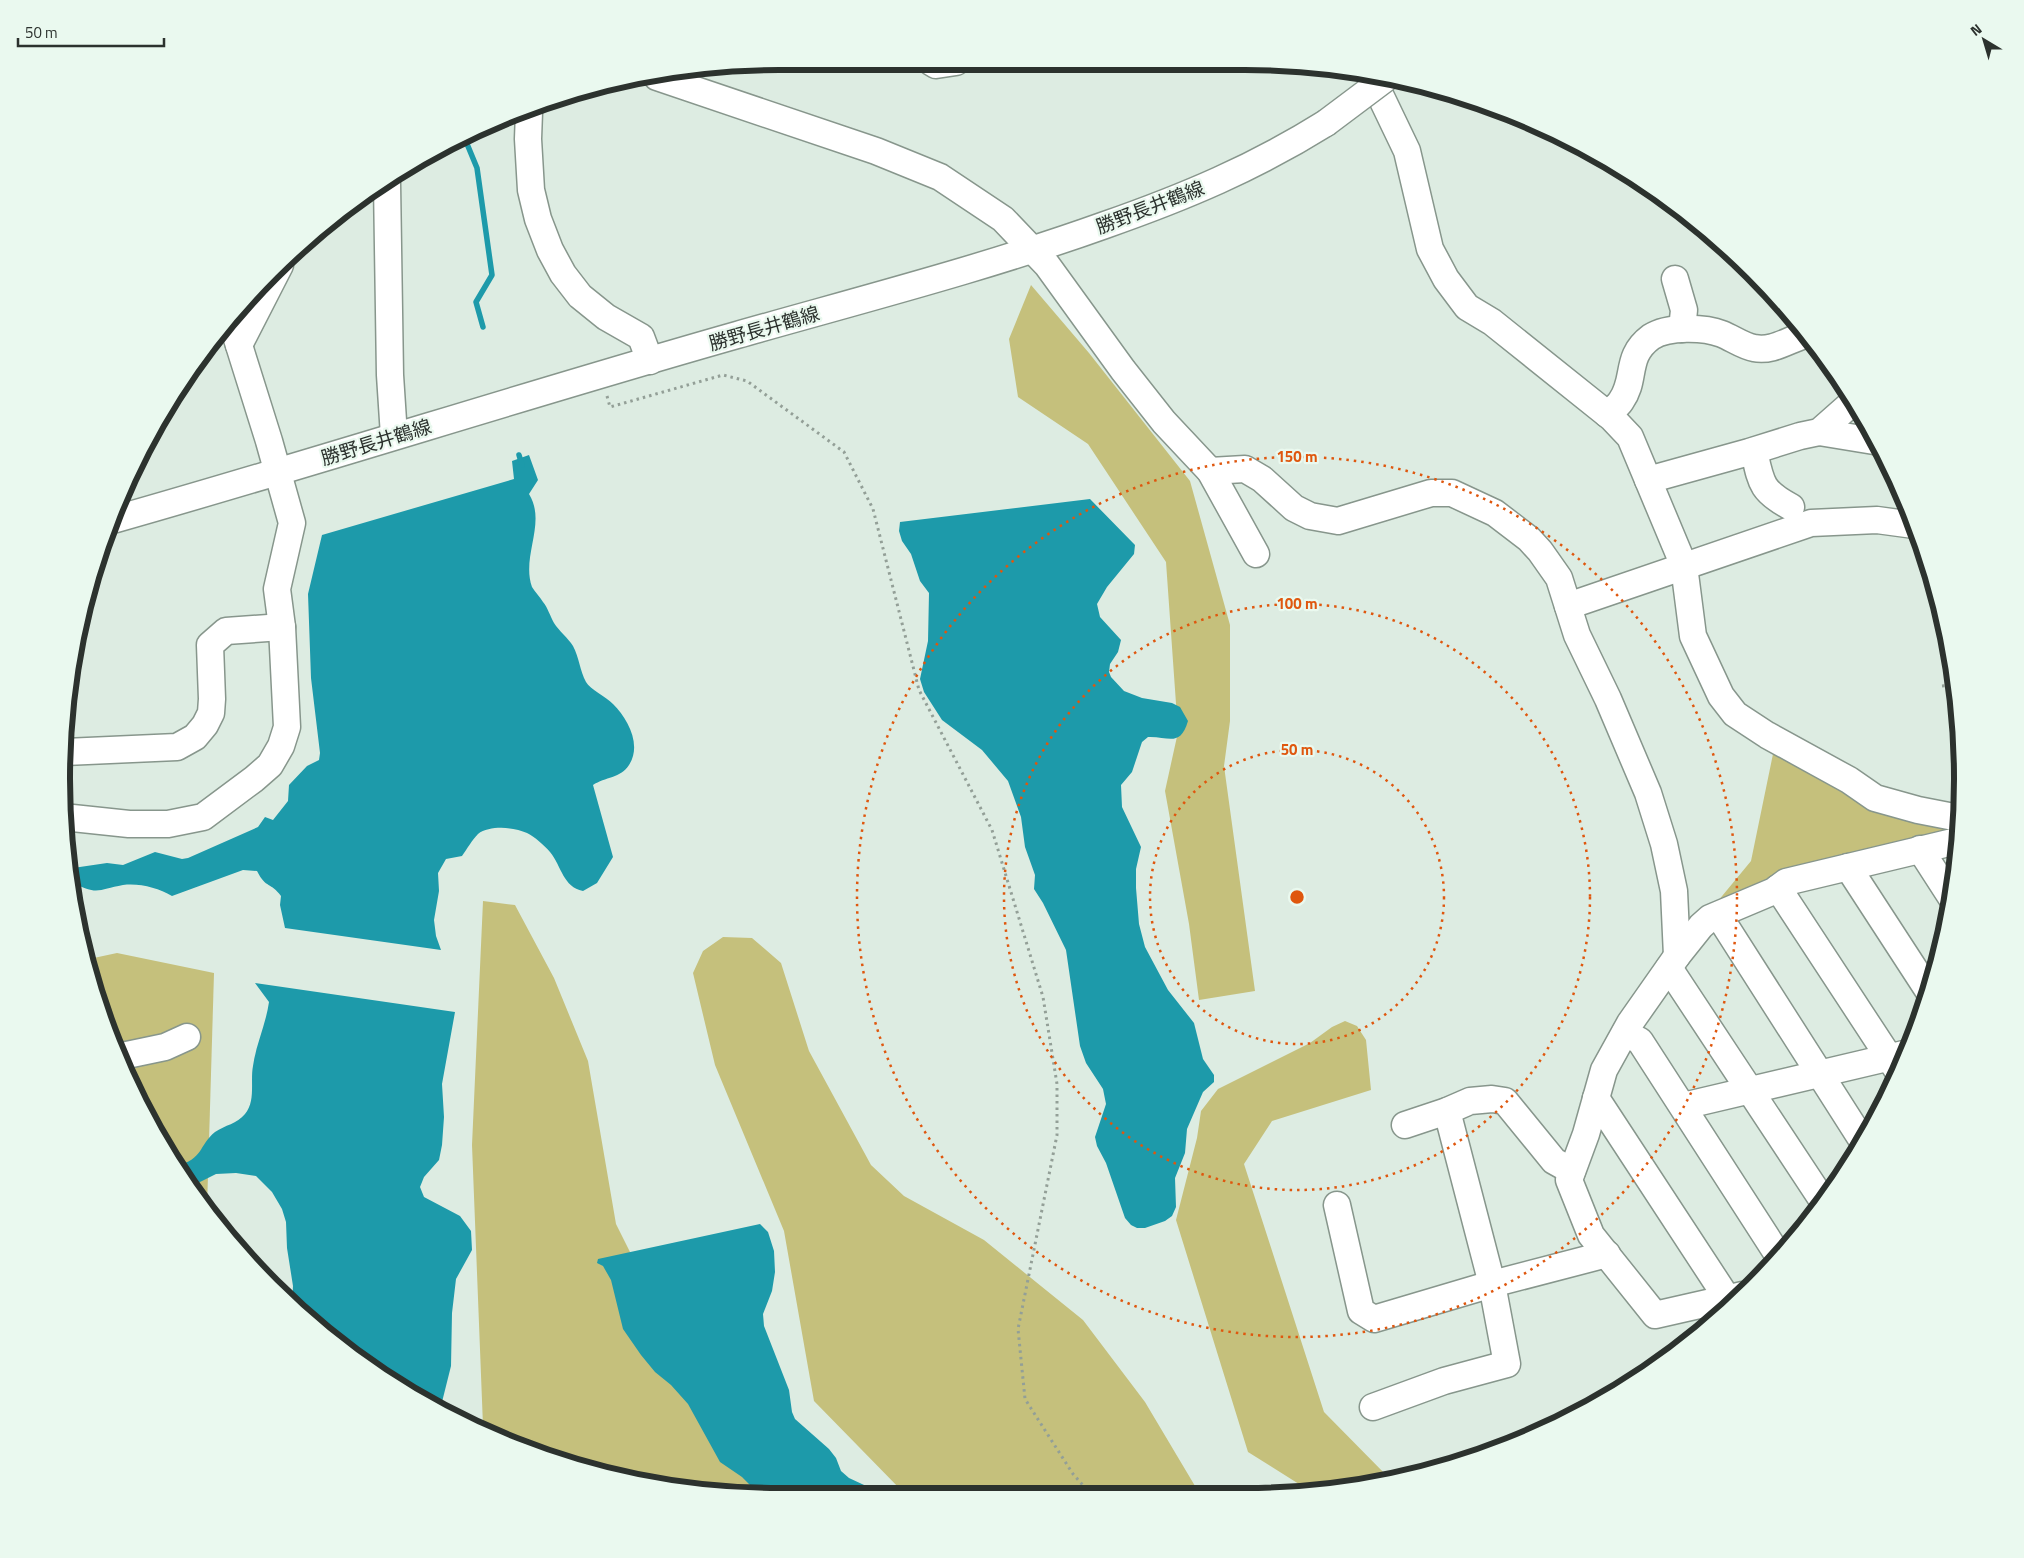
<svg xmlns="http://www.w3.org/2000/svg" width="2024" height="1558" viewBox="0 0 2024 1558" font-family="'Titillium Web','Noto Sans JP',sans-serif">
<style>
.green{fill:#c5c07c}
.water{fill:#1d9aaa}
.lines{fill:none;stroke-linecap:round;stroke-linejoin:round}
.stream{stroke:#1d9aaa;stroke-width:5.5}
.minor-casing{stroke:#87968c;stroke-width:29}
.path{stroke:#939f97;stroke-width:3;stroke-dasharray:2.5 4;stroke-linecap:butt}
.minor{stroke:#fff;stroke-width:26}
.minor-bridge-casing{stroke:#87968c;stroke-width:29;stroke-linecap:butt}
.minor-bridge{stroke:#fff;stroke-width:26}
.ring{fill:none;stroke:#df570e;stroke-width:2.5;stroke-dasharray:2.5 5}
.labels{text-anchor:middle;stroke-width:4.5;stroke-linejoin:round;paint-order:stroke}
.street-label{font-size:19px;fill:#2c322e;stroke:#eaf9ef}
.rim{fill:none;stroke:#2c322e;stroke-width:6}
.centre{fill:#df570e;stroke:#eaf9ef;stroke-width:2.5}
.ring-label{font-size:15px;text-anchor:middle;font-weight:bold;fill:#df570e;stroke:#eaf9ef;stroke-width:4.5;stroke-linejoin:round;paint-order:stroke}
</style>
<rect width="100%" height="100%" fill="#ddece2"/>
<g class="green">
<polygon points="1031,285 1089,353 1190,481 1230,625 1230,721 1224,766 1255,991 1199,1000 1189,924 1165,791 1178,732 1166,562 1088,444 1018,397 1009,339"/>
<polygon points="1773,754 1874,809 1958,827 1713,907 1751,861"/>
<polygon points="483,901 515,905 554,978 588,1061 616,1224 700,1392 793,1491 685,1491 548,1459 483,1426 472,1145"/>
<polygon points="723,937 752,938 781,963 809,1051 871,1165 904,1196 984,1240 1083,1320 1145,1402 1198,1491 902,1491 814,1401 784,1231 715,1065 693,973 703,951"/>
<polygon points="117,953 214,973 207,1209 182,1178 99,1009 89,959"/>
<polygon points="1345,1021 1357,1026 1366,1040 1371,1090 1272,1121 1244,1164 1324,1412 1390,1479 1338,1491 1310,1491 1248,1452 1176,1220 1197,1138 1201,1111 1218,1089 1310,1043 1332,1027"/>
</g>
<g class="water">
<path d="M529,455L538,480L529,494C547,523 521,556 532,587C535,592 540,597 543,602C548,608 550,616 554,623C559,631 568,638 573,646C579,657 580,671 586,682C590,689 606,697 613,704C628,719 642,745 629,765C621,778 605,777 593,785L613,857L597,883L583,891C563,887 562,867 550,852C545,846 534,836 527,833C514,827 490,825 478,834C472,840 467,849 462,856L446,859L438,873L439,891L434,920L436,936L441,950L285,928L280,905L281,896C271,882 266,889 257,871L243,870L172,896C158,888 140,883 123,885C100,889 97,896 74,883L71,870L73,868L107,863L123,865L155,852L182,859L188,858L258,827L265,817L273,820L288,801L289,785L307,766L319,760L320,753L311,678L308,594L322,535L514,479L512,461Z"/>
<path d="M1090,499L1135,545L1134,554L1107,587L1097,604L1100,617L1121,640L1118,652L1110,664L1109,672L1111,677L1124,691L1142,698L1172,703L1180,707L1188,721C1180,748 1168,736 1148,737L1142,742L1132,772L1121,785L1122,807L1141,847L1136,869V888L1139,924L1145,947L1168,990L1194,1023L1203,1059L1214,1075V1082L1203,1092L1187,1129L1185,1153L1175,1178L1176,1207L1172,1216L1165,1221L1145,1228H1137L1131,1225L1125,1218L1106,1163L1097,1146L1095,1137L1106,1104L1103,1089L1086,1063L1080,1046L1066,950L1043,903L1034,889L1035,875L1025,847L1021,817L1008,781L982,750L942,720L924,692L920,679L928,641L929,593L920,581L911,554L902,541L899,531L900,522Z"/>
<path d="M255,983L455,1012L442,1084L444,1117L442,1145L439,1160L424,1177L420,1187L424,1197L460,1216L471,1231L472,1250L456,1279L452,1313L451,1366L441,1406L380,1376L292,1303L293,1286L287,1248L286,1222L282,1209L272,1192L256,1176L236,1173L216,1174L190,1187L182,1178L176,1166C204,1159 198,1146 215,1132C225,1125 237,1124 245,1114C256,1101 250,1081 253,1066C256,1044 266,1024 269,1002Z"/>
<polygon points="760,1224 768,1232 774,1251 775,1272 772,1291 763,1314 764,1326 789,1390 792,1412 795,1419 829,1449 836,1458 841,1471 849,1478 877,1491 756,1491 742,1477 720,1462 688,1404 671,1385 655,1372 641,1355 623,1329 611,1280 603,1266 597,1263 598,1259"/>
</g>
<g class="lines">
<g class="stream">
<polyline points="465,139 477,168 492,275 476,302 483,327"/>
<polyline points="519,455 522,465"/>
</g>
<defs>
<g id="minor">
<polyline points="931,62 936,65 956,62"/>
<polyline points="1371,76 1407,151 1430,249 1446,279 1467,307 1492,322 1612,418 1630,437 1684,566 1693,636 1721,696 1735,714 1767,735 1849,780 1875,798 1918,810 1959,818"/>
<polyline points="657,77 876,151 940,177 1003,219 1047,265 1123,370 1164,422 1210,471 1256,554"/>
<polyline points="529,112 528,139 531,190 538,219 550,250 563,274 580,296 606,317 641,337 650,361"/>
<polyline points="387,183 390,375 394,436"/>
<polyline points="1675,279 1684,310 1682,329"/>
<polyline points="239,345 280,265"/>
<path d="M1607,414C1612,410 1618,406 1621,401C1637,379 1624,357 1651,337C1668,326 1704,327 1722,334C1732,338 1743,346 1754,348C1772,352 1788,340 1805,335"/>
<polyline points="1819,432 1874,441"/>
<path d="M1754,451C1761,483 1761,491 1791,507"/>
<polyline points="1210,471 1245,469 1262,479 1294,508 1310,516 1338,521 1431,493 1452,493 1495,513 1529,539 1540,551 1559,578 1577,635 1608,699 1648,793 1664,844 1674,891 1677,956"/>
<polyline points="1648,480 1749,452 1800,436 1819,432 1853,402"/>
<path d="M116,519C324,460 529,394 737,335C860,300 985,268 1105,225C1185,197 1254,168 1326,123"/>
<polyline points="1568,606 1811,523 1877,520 1914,525"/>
<polyline points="65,752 177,747 195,737 205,725 211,713 212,699 210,645 226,631 282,627"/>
<polyline points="63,817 129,824 168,824 203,817 254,779 270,765 281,746 287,727 282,627 277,589 292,523 269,441 232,323"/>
<polyline points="1920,849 1951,897"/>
<polyline points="1848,867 1928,990"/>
<polyline points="1778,888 1898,1071"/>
<polyline points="1719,916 1862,1140"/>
<polyline points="1669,968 1823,1201"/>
<polyline points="1625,1033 1640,1041 1778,1255"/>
<polyline points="122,1056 165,1047 187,1037"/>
<polyline points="1596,1098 1727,1298"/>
<polyline points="1683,1106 1908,1053"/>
<polyline points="1405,1125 1447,1111 1470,1101 1492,1099 1505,1101 1554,1161 1572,1171"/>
<polyline points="1337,1205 1361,1311 1374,1319 1492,1284 1607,1254"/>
<polyline points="1743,1295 1655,1315 1591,1235 1569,1180 1586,1134 1604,1070 1630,1023 1677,956 1701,926 1710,918 1774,891 1786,882 1957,841"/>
<polyline points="1373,1407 1444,1381 1507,1364 1492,1284 1447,1111"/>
</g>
</defs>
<use href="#minor" class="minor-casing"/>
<g class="path">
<polyline points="607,396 610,407 723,375 747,381 844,452 873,509 919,690 992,830 1043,997 1057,1084 1057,1135 1018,1329 1025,1399 1073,1474 1088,1491"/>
<polyline points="1942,686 1954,685"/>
</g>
<use href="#minor" class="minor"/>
<defs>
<polyline id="minor-bridge" points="1326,123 1386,78"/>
</defs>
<use href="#minor-bridge" class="minor-bridge-casing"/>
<use href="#minor-bridge" class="minor-bridge"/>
</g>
<g class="ring">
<circle cx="1297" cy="897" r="147"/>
<circle cx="1297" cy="897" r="293"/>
<circle cx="1297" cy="897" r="440"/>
</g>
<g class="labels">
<g class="street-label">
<text transform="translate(1150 207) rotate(-21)" y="7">勝野長井鶴線</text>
<text transform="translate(764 328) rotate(-16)" y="7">勝野長井鶴線</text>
<text transform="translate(376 442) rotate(-17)" y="7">勝野長井鶴線</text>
</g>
</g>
<path d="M0 0H2024V1558H0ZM779 70H1245A709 709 0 0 1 1954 779V779A709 709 0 0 1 1245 1488H779A709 709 0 0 1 70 779V779A709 709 0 0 1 779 70Z" fill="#eaf9ef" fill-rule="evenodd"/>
<path class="rim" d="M779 70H1245A709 709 0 0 1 1954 779V779A709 709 0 0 1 1245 1488H779A709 709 0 0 1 70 779V779A709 709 0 0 1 779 70Z"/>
<circle cx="1297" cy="897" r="8" class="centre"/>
<g class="ring-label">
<text x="1297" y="462">150 m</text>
<text x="1297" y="609">100 m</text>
<text x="1297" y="755">50 m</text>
</g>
<g transform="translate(1984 40) rotate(322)" stroke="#eaf9ef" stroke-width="4" paint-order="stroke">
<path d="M0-4L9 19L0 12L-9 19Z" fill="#2c322e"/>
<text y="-8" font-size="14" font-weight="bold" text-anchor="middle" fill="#2c322e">N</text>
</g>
<path d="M18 38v8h146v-8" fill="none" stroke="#2c322e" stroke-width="2.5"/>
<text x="25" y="38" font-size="15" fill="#2c322e" stroke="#eaf9ef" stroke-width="4" paint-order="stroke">50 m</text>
</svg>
